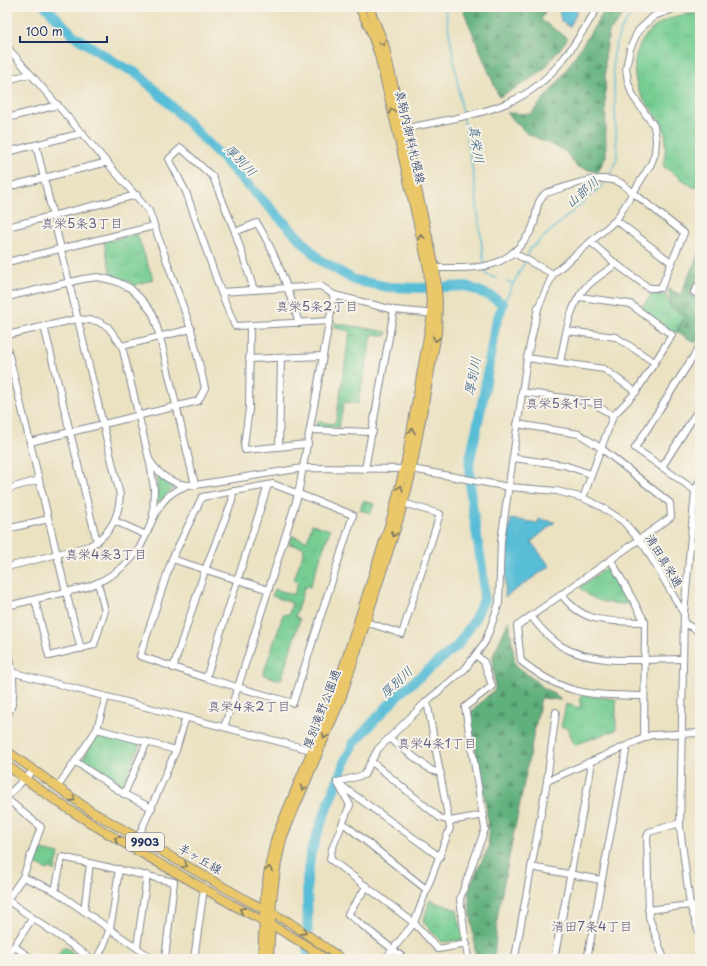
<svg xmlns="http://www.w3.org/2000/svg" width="707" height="966" viewBox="0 0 707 966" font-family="'Playpen Sans','Klee One',sans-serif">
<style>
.grass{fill:url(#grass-dots);stroke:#487e78}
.forest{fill:url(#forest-firs);stroke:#3e706d}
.park{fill:url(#park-tufts);stroke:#487e78}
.water{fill:#58bdd6;stroke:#3a769a}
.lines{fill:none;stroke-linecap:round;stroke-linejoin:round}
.stream{stroke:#58bdd6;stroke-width:1.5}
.river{stroke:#58bdd6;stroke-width:10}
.minor-casing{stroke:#838890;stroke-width:8}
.major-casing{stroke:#838890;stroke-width:10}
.minor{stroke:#fff;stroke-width:6}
.major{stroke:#eac769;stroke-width:8}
.oneway{stroke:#787363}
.labels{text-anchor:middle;stroke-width:4;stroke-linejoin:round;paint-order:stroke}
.shield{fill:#f7f3e8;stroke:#5d6a87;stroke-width:1}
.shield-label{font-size:11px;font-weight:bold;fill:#1b2f5e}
.street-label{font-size:12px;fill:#1b2f5e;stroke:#f7f3e8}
.water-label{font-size:13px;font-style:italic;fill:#2d5a82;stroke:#f7f3e8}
.neighbourhood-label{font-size:13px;fill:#615c81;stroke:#f7f3e8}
</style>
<defs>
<pattern id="grass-dots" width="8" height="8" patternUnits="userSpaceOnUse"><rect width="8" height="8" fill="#76cd92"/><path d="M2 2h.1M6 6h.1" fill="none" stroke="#66b080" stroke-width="1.8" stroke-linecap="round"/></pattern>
<pattern id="forest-firs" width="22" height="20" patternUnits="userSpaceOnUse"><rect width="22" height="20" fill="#60b07c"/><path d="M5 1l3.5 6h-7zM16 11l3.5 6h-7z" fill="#4e9069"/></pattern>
<pattern id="park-tufts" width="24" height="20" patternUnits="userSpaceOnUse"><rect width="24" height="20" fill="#76cd92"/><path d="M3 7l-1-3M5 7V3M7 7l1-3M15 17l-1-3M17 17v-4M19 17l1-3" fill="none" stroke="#66b080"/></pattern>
</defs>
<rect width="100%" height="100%" fill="#f7f3e8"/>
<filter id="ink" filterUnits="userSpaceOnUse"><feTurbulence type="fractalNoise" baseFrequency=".025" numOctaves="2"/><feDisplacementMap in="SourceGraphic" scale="8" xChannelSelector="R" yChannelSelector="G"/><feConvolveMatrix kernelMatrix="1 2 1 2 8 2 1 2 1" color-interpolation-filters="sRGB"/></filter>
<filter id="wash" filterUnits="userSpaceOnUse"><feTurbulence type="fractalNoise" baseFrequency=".012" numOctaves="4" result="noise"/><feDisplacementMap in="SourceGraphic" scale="16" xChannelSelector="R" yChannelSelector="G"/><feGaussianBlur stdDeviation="0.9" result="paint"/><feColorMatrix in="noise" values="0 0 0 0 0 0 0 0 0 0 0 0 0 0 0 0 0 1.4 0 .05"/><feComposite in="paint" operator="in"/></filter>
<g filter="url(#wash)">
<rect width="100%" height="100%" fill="#ebe2c2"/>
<polygon class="grass" points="157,476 175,487 159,502 157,501"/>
<g class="forest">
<polygon points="462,7 547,7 541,20 568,38 544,69 526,82 499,97"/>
<polygon points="607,7 630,7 609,32 605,58 606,156 598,172 577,167 565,151 526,133 507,113 531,114 559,81"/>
<polygon points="700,250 700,276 689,293 700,300 700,337 696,343 677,332 686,316 670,307 669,289 679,294 681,293"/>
<polygon points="509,620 515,664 545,689 553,693 561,700 541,698 498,912 494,959 476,959 468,889 489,847 487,812 469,714 495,689 493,656"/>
</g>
<g class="park">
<path d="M700,14V188L693,187L663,166C665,154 668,138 663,127C657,114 645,104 639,91C622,47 656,11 700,14Z"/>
<polygon points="137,234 153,279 133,286 130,282 111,275 104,242"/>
<polygon points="651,295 666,295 670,307 685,316 675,333 640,309"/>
<polygon points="335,323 387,332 386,336 374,334 372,335 358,404 344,402 339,427 318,427 316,426 317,421 332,424 336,421 350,331 335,328"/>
<polygon points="363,501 374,504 371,513 360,510"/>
<polygon points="312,524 330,530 310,587 305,586 295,616 300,619 281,680 263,675 283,615 289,614 292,603 272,596 275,589 294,595 298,582 294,580 304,550 303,547 289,544 292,536 307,541"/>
<path d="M610,565L633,604C613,604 593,604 580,587Z"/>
<polygon points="581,695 616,699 616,730 574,745 568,728 561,727 566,704 580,708"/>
<polygon points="101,733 139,744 139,747 122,786 119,787 81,762 98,735"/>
<polygon points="38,849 59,854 55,871 50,868 48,870 33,863"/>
<polygon points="430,900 457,910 463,938 461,940 442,942 423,922"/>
<polygon points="64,946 81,959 55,959"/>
</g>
<g class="water">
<polygon points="561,7 579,7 570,27 561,21 559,10"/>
<polygon points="511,519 538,523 539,519 555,522 531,542 550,566 505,597 506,552"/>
</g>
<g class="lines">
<g class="stream">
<polyline points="445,7 463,116"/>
<polyline points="464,119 474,179 484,264"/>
<path d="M609,178L617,158L613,61C616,37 621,24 639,7"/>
<polyline points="527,257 530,249 607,181"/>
<polyline points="485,268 487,275 496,278"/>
<polyline points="506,281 512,283"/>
<polyline points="503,304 525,261"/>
</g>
<polyline class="river" points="46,7 73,35 119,65 137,73 181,115 320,260 354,280 388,287 418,288 466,286 491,296 503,304 495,326 484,394 469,464 471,498 483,575 484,600 472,624 457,646 399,694 354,743 345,761 321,823 311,852 307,879 308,959"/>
</g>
</g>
<g filter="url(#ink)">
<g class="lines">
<defs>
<g id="minor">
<polyline points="7,47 149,211 191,329 205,388 198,401 30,442"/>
<polyline points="7,80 30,74"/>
<polyline points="7,118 58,105"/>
<path d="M399,130C441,120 494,115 530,91C560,71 579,37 598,7"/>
<polyline points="7,152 83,133"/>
<polyline points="7,187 108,162"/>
<polyline points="616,220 672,263"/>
<polyline points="7,227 137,195"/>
<path d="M235,232L257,223C276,254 288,288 299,323"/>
<polyline points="514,253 553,274"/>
<polyline points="7,262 154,226"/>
<path d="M431,268C466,267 499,274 523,242C527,237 531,232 533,226C538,214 534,203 546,193C568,187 598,172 621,183L684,233L661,288H649L616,264L592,243"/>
<polyline points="700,283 694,292 700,295"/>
<polyline points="254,290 235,232 213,177 181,148 169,159 186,192 221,292 235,326 330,321"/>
<polyline points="221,292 321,286 334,295"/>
<polyline points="7,297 83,279 98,277 115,281 130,288 143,301 153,314 160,337 195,485"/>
<polyline points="580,297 630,304 672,335 636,392 613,416 583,498"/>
<polyline points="250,325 249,409 244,445 245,450 308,444"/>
<polyline points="44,326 97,542"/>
<polyline points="567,331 616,337 654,362"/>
<path d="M7,335L77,319L97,321L108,327L122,346L149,459C160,477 174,486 195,485L303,468L412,469L509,487L557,491L583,498L600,506L623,521L645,547L684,614L680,827L690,905L700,935"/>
<polyline points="122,346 191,329"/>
<polyline points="700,346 635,448 700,494"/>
<polyline points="7,347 66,592 81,649"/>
<polyline points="527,358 604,369 636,392"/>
<polyline points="249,359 323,356"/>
<path d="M560,363C565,339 568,309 584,289C592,280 606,272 616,264"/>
<polyline points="522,392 592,402 613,416"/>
<path d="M517,424L579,434L601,448L670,503L671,517L517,626L521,661C565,696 590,695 644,696"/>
<polyline points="310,430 373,432"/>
<polyline points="279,447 281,358"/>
<polyline points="513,458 564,465 591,474"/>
<polyline points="150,463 154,489 153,515"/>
<polyline points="662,467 700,407"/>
<polyline points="365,469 394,310"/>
<polygon points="273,484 353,515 293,703 206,678 140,656 172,559 202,497"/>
<polyline points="7,489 39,480"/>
<polyline points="115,521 146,535"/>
<polyline points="7,529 48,519"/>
<polyline points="172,559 269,590"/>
<polyline points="611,560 645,622 644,738"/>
<path d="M7,567L89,546C110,535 119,518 120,495L36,145"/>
<path d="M561,594C584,625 610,621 645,622"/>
<polyline points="35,600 49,656 94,645 105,611 98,583"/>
<path d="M7,606L87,587C108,579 128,567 140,547C154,522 155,497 186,486"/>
<polyline points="684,614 695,491 700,480"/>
<path d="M531,616C539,627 549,638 561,646C594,666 645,659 682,659"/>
<polyline points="366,622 402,634 440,514 403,503"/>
<polyline points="684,623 700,632"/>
<path d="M7,644C11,661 19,701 7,715"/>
<polyline points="173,668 205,570 232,501 233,491"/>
<polyline points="7,671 315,751"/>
<polyline points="206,678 268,485"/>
<polyline points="224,727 238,687 298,495 334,295 394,310 436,314"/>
<polyline points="97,729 176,750"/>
<polyline points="389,738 431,770 441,773"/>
<polyline points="76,762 124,794 152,808"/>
<polyline points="372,762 440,818 450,821 484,815"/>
<polyline points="547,781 556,712"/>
<polyline points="339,784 440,857"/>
<polyline points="57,788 97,729 106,697"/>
<polyline points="124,794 147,742"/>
<polyline points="7,796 33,771"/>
<polyline points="7,799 41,827 23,877 7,900"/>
<polyline points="343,823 427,890"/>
<polyline points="138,838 176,750 186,717"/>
<polyline points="531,867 601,880"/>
<polyline points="23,877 55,891 153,959"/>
<polyline points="367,886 348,914 405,959"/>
<polyline points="55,891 62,857 174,882 165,959"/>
<polyline points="7,900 92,959"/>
<polyline points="648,910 690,905 700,909"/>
<polyline points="84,911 90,863"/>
<polyline points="467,944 438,949 414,923 330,859 332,849 350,805 337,782 364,775 378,749 427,701 465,669 485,642 490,629 499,603 501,541 527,358 538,308 553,274 616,220 651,164 655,153 656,140 654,126 633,96 628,82 626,68 630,49 638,31 654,16 679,7"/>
<polyline points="14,946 32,959"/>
<polyline points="137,947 147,875"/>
<polyline points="7,957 32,919"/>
<path d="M96,959C114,933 114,900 119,869"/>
<polyline points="194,959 204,888"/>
<polyline points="385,959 414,923 450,828 427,701"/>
<polyline points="468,959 460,899 485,829 465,707 492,686 484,662 476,655"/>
<polyline points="516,959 515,957 547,781 651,735 700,733"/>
<polyline points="554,959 591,769 589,762"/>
<polyline points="587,959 627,746"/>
<polyline points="664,959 649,917 647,837 649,832 680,823"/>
</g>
<g id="major">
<polyline points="7,751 91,811 250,902 289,922 342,959"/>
<path d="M7,765C76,820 155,860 231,904C263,921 297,937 325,959"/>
<polyline points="262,959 265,894 270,863 276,837 334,697 392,516 406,461 432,314 428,268 397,131 379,55 370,29 359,7"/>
<polyline points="269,959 272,900 277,862 283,836 341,699 399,519 410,479 437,333 438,301 435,268 384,44 369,7"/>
</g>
</defs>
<use href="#minor" class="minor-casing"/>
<use href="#major" class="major-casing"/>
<use href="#minor" class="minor"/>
<use href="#major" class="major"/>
</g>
<defs><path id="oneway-chevron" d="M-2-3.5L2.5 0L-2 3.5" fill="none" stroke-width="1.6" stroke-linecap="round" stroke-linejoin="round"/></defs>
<g class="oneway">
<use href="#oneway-chevron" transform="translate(383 43) rotate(74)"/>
<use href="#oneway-chevron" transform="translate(392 111) rotate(-103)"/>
<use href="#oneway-chevron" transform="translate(421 237) rotate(-103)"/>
<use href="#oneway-chevron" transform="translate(436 339) rotate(100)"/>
<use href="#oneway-chevron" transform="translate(412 431) rotate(-80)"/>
<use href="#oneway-chevron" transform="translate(400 488) rotate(-75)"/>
<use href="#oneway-chevron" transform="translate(394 534) rotate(108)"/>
<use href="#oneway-chevron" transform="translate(325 736) rotate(113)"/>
<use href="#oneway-chevron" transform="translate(303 788) rotate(113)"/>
<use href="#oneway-chevron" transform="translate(73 799) rotate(34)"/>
<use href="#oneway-chevron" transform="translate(117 839) rotate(-151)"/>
<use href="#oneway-chevron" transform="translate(185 865) rotate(30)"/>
<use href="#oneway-chevron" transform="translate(269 869) rotate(-82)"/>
<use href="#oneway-chevron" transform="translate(242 910) rotate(-151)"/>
<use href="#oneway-chevron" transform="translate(304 932) rotate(33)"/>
</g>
</g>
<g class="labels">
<rect class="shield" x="126" y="833" width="38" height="18" rx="3"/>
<g class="shield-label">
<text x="145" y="846">9903</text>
</g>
<g class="street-label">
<text transform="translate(410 137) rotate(77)" y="4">真駒内御料札幌線</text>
<text transform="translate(664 561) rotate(59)" y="4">清田真栄通</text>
<text transform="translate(322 709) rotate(-69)" y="4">厚別滝野公園通</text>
<text transform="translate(200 859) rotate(30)" y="4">羊ヶ丘線</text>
</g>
<g class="water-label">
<text transform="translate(477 144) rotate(81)" y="5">真栄川</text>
<text transform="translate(241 160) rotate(46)" y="5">厚別川</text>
<text transform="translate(582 192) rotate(-41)" y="5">山部川</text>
<text transform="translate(472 376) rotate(-79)" y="5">厚別川</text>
<text transform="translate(396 682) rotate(-43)" y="5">厚別川</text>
</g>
<g class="neighbourhood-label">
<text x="82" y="228">真栄5条3丁目</text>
<text x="317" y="311">真栄5条2丁目</text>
<text x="565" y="408">真栄5条1丁目</text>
<text x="106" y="559">真栄4条3丁目</text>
<text x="249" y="711">真栄4条2丁目</text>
<text x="437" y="748">真栄4条1丁目</text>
<text x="592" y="931">清田7条4丁目</text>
</g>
</g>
<rect width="707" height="966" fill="none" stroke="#f7f3e8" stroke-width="24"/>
<path d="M20 36v6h87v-6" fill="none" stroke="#1b2f5e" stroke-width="2"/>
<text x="26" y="36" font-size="12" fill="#1b2f5e" stroke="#f7f3e8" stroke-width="3" paint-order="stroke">100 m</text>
</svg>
